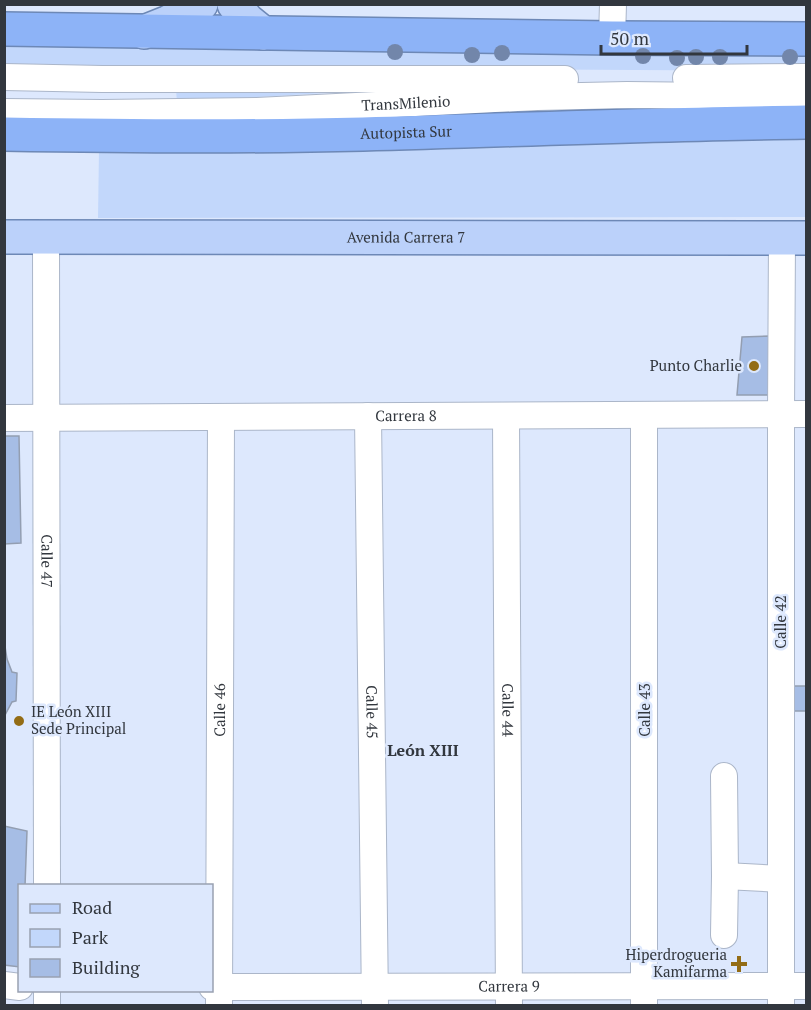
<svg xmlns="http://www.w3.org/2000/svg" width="811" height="1010" viewBox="0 0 811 1010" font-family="'PT Serif',serif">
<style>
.green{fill:#c2d7fb}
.building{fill:#a6bde5;stroke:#939eb1;stroke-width:1.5}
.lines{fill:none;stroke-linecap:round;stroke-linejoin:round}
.minor-casing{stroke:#abb6c9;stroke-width:28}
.major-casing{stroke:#6d88b6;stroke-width:36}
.highway-casing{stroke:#6d88b6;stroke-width:36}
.minor{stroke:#fff;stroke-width:26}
.major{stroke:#bbd1fa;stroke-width:33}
.highway{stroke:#8db3f7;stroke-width:33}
.tree{fill:#7286aa}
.poi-dot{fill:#936c15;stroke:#dde8fd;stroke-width:2}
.labels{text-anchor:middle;stroke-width:5;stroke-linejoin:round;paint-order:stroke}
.street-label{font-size:15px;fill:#32373e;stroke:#dde8fd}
.poi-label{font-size:15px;fill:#32373e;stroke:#dde8fd;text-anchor:end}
.neighbourhood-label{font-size:16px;font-weight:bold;fill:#32373e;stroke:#dde8fd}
</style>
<rect width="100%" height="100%" fill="#dde8fd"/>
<g class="green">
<polygon points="5,40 806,53 806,71 5,66"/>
<polygon points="176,90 375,90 177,102"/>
<polygon points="806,138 806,217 98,218 99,149"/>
</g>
<g class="building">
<polygon points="769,336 769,395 737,395 742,337"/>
<polygon points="4,436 19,436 21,543 4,544"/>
<polygon points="4,640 7,659 12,672 17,673 16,701 12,702 4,717"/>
<polygon points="791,686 806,686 806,711 790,711"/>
<polygon points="4,826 27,831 25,886 20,886 20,967 4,965"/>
</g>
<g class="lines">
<defs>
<g id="minor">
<polyline points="612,38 613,4"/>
<polyline points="4,77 102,79 565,79"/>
<polyline points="686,78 806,77"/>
<path id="s1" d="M4,112L102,113L257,111L537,97L627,95L806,97"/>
<path id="s2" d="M46,237L47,886"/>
<path id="s3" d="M368,416L375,1006"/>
<path id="s4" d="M506,416L509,1006"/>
<path id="s5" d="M4,418L806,414"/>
<polyline points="725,876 781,879"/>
<polyline points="724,935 725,876 724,776"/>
<polyline points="4,985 20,987"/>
<path id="s6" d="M212,987L806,986"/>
<polyline points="47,1006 47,990"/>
<path id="s7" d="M219,1006L221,417"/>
<polyline points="644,1006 644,415"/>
<polyline points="781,1006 781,414 782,238"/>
</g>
<g id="major">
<polyline points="234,4 247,20 263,33"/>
<polyline points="144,32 169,22 201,4"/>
<path id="s8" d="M4,237L806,238"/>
</g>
<g id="highway">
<polyline points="4,29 612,38 806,39"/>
<path id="s9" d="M4,134C124,136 243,137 363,134C511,130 658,124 806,122"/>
</g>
</defs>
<use href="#minor" class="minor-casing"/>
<use href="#major" class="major-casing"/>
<use href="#highway" class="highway-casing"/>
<use href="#minor" class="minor"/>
<use href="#major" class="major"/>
<use href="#highway" class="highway"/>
</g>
<g class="tree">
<circle cx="395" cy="52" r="8"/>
<circle cx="502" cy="53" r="8"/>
<circle cx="472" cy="55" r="8"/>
<circle cx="643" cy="56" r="8"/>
<circle cx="696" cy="57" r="8"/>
<circle cx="720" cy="57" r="8"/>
<circle cx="790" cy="57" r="8"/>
<circle cx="677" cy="58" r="8"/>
</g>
<g class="poi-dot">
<circle cx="754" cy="366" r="6"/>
<circle cx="19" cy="721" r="6"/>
<path d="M736 955h6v6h6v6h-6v6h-6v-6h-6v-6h6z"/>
</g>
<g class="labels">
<g class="street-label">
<text dy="5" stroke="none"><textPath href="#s1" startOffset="402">TransMilenio</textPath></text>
<text dy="5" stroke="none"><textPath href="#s9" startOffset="402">Autopista Sur</textPath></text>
<text dy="5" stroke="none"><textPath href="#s8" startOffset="402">Avenida Carrera 7</textPath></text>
<text dy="5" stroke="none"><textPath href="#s5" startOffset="402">Carrera 8</textPath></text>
<text dy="5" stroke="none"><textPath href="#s2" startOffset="324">Calle 47</textPath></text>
<text transform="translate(781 622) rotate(-90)" y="5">Calle 42</text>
<text transform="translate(645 710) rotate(-90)" y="5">Calle 43</text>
<text dy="5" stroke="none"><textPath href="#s7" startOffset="296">Calle 46</textPath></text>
<text dy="5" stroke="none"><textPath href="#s3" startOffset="296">Calle 45</textPath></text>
<text dy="5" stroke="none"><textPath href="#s4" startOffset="294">Calle 44</textPath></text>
<text dy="5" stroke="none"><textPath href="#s6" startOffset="297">Carrera 9</textPath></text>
</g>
<g class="poi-label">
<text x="742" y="371">Punto Charlie</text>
<text x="31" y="717" text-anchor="start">IE León XIII<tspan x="31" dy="17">Sede Principal</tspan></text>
<text x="727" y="960">Hiperdrogueria<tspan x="727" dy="17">Kamifarma</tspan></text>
</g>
<g class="neighbourhood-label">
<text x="423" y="756">León XIII</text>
</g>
</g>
<rect width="811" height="1010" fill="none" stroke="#32373e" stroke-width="12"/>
<rect x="18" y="884" width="195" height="108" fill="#dde8fd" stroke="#99a1b1" stroke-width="1.5"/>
<rect x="30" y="904" width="30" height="9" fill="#bbd1fa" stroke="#99a1b1" stroke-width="1.5"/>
<text x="72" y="914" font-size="18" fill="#32373e">Road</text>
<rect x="30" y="929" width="30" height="18" fill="#c2d7fb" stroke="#99a1b1" stroke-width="1.5"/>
<text x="72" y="944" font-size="18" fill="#32373e">Park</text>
<rect x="30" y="959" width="30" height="18" fill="#a6bde5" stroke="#99a1b1" stroke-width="1.5"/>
<text x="72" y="974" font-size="18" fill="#32373e">Building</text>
<path d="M601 45v9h146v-9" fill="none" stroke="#32373e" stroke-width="3"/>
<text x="610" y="45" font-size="18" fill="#32373e" stroke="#dde8fd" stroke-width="4.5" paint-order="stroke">50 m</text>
</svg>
